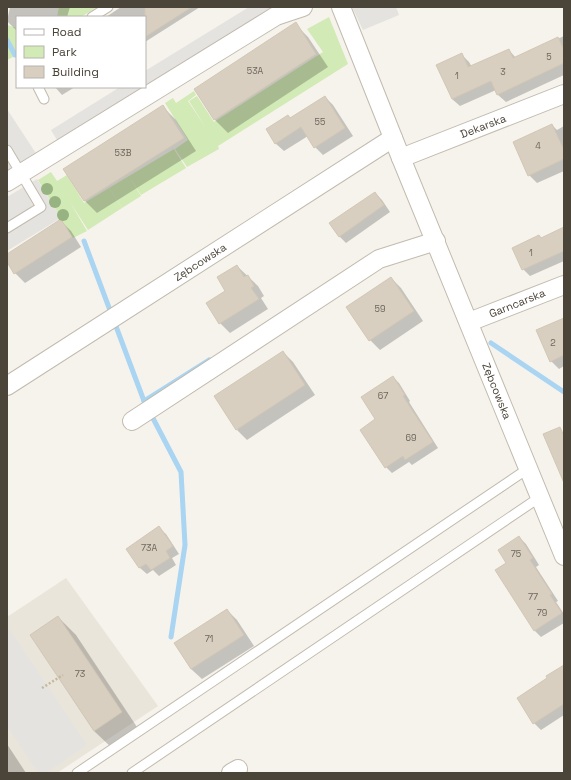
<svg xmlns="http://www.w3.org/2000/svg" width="571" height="780" viewBox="0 0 571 780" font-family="'Space Grotesk',sans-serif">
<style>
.residential{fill:#eae5da}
.green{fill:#d2eab5}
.parking{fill:#e5e3e0}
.shadow{fill:#0003}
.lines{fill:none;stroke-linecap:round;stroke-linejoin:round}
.stream{stroke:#a9d4f2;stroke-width:5}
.building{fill:#d8cfc1;stroke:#d3c7b4}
.lane-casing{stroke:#c2bbae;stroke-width:11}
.street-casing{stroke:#c2bbae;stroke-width:20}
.path{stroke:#c4b79f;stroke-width:2.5;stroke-dasharray:2 2;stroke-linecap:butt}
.lane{stroke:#fff;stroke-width:9}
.street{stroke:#fff;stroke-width:18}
.tree{fill:#97b381}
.labels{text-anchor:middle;stroke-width:3;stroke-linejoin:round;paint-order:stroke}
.number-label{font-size:9px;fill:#6e675b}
.street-label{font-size:11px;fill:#4b4439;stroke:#fff}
</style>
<rect width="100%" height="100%" fill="#f6f3ec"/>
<polygon class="residential" points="66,578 158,706 57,773 7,773 7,617"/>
<g class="green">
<polygon points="59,7 97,7 81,17 57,17"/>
<polygon points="329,17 348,64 218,146 219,149 187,167 175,149 188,140 165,103 173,98 176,103 194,91 196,95 188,101 206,128 189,101 197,96 214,122 323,52 307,29"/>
<polygon points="7,25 17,28 17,55 7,60"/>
<polygon points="174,149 186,168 141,195 129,176 141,196 122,208 109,188"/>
<polygon points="51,172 57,181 67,175 84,203 109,188 122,208 88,230 70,202 87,231 73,238 38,180"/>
</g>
<g class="parking">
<polygon points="249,7 290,7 60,145 51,130 120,87 145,87 145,71"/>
<polygon points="352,7 396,7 399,15 363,30"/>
<polygon points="7,109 37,155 7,173"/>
<polygon points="37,179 61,218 7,251 7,197"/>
<polygon points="10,630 87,745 46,773 38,773 7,726 7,632"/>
</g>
<g class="shadow">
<polygon points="10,7 70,7 67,17 17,17 17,31 7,21"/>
<polygon points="121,7 200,7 145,42 145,17 106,17"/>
<polygon points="295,24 308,37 328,67 228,133 215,120 195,89"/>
<polygon points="564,36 564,75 506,102 498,95 496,90 460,106 452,99 461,54 469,62 472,67 509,50 516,58"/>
<polygon points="55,87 75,87 62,95"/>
<polygon points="325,97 333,105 353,136 323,155 315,147 308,136 284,151 275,143 290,119"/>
<polygon points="163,107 176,120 196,151 97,213 84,200"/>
<polygon points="552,125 557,130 564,126 564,171 537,183 529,175"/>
<polygon points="375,193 382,200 390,212 346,243 339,236"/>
<polygon points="61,221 71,231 81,247 25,283 15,273 7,261 7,255"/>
<polygon points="564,228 564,261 530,276 523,269 514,248 541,239"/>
<polygon points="237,266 258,286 264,296 261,298 268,309 230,333 220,323 226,291"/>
<polygon points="391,278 401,288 423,321 380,350 370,340"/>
<polygon points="564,319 564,366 559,369 551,361"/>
<polygon points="283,352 293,362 315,395 247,440 237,430"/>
<polygon points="393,377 399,383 410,401 409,402 438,448 412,465 409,462 392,473 386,467 361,430 377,420"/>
<polygon points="159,528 166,534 179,554 172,558 176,565 159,576 153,570 147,574 140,568 128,549"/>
<polygon points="519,537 526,544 539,565 536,567 558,601 556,602 564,614 564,623 541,637 535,631 496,571 508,563"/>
<polygon points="227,610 237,620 254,646 202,679 191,669 175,643"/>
<polygon points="58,617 76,635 139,730 112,748 94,731 31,635"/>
<polygon points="564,666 564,715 541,730 534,723 518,698 548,678"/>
<polygon points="7,744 26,773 7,773"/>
</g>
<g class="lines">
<g class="stream">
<polyline points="7,40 15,55"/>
<polyline points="84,241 144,401"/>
<polyline points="491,343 564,392"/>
<polyline points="171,637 185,545 181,472 144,401 209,360"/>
</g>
</g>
<g class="building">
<polygon points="145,7 192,7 145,37"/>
<polygon points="296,22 316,54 214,120 194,89"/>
<polygon points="558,37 564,50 564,63 497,95 491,81 452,99 436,65 462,53 468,67 509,49 513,58"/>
<polygon points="325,96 345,128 314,148 301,127 275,144 266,129 288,115 290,118"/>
<polygon points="163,105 184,138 84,201 63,169"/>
<polygon points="552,124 564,150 564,159 528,176 513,142"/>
<polygon points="375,192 384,205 339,237 329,223"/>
<polygon points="61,219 72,237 14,274 7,262 7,254"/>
<polygon points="564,227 564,251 522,270 512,248 539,235 541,238"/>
<polygon points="237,265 244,277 248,275 254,286 251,288 259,299 219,324 206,303 225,291 217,277"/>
<polygon points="391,277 414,311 369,341 346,307"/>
<polygon points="564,318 564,355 550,362 536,330"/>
<polygon points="283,351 305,385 236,430 214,396"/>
<polygon points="393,376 405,395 403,396 433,442 405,460 403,456 385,468 360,430 375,419 361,397"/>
<polygon points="560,427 564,436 564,483 543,434"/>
<polygon points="159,526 173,546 166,551 170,558 151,570 146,564 139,568 126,549"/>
<polygon points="519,536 533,558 530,560 552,594 550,595 562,613 534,631 495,570 506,563 498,550"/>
<polygon points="227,609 244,635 191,669 174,643"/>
<polygon points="58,616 122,712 94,731 30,635"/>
<polygon points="564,665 564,704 533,724 517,698 547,678 546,676"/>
</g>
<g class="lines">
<defs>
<g id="lane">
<polyline points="92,17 108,7"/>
<polyline points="38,87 44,99"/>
<polyline points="7,150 41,207 7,228"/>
<polyline points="77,773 529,468"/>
<polyline points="132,773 540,497"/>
</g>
<g id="street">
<polyline points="341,7 401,158 564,556"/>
<polyline points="401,158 564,94"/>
<polyline points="7,182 276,16 303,7"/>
<polyline points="469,322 564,285"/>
<polyline points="7,386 393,138"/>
<polyline points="132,421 379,259 436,241"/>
<polyline points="231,773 238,769"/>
</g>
</defs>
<use href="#lane" class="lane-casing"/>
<use href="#street" class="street-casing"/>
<polyline class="path" points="42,688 63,675"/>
<use href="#lane" class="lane"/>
<use href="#street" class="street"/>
</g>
<g class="tree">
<circle cx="47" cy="189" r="6"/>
<circle cx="55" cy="202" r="6"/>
<circle cx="63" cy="215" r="6"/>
</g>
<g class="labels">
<g class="number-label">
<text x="549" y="60">5</text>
<text x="255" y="74">53A</text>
<text x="503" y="75">3</text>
<text x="457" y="79">1</text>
<text x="320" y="125">55</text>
<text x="538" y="149">4</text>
<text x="123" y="156">53B</text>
<text x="531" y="256">1</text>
<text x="380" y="312">59</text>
<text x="553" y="346">2</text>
<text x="383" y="399">67</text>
<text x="411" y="441">69</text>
<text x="149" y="551">73A</text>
<text x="516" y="557">75</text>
<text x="533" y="600">77</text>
<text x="542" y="616">79</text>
<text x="209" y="642">71</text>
<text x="80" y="677">73</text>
</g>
<g class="street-label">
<text transform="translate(483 126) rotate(-21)" y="4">Dekarska</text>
<text transform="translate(200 262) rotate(-33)" y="4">Zębcowska</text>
<text transform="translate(517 303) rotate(-22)" y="4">Garncarska</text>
<text transform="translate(497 391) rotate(68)" y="4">Zębcowska</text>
</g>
</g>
<rect width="571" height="780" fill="none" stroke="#4b4439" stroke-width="16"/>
<rect x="16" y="16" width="130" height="72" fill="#ffffff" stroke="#b7b4b0"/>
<rect x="24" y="29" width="20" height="6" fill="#ffffff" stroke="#b7b4b0"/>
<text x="52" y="36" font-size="12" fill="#4b4439">Road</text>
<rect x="24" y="46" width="20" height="12" fill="#d2eab5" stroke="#b7b4b0"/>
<text x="52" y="56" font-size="12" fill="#4b4439">Park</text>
<rect x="24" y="66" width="20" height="12" fill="#d8cfc1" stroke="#b7b4b0"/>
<text x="52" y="76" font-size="12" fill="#4b4439">Building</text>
</svg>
